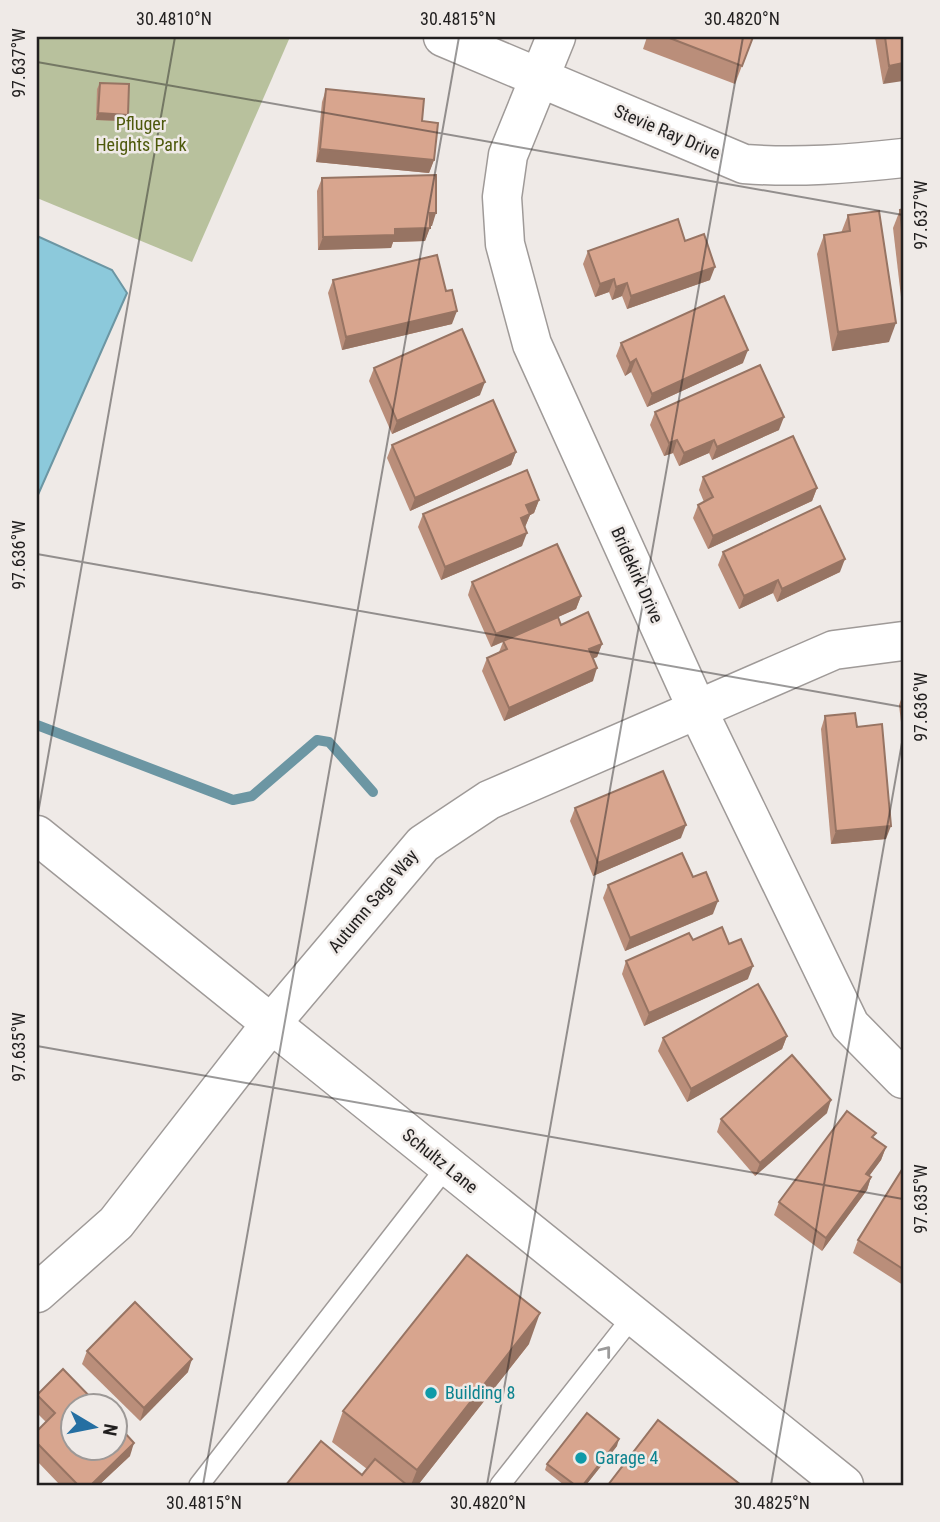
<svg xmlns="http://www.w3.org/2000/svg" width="940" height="1522" viewBox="0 0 940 1522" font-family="'Roboto Condensed',sans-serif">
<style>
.green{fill:#b8c19d}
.water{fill:#8cc9db;stroke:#6c96a3;stroke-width:2}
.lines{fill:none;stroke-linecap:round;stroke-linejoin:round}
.stream{stroke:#6c96a3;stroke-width:10}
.service-casing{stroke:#9f9a98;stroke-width:22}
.minor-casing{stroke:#9f9a98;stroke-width:41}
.tertiary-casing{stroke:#9f9a98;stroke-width:41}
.service{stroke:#fff;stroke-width:19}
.minor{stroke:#fff;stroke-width:38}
.tertiary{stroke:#fff;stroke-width:38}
.wall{fill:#ba8e7a}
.shaded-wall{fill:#977463}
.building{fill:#d8a58e;stroke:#977463;stroke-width:2}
.oneway{stroke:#9b9a9a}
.ticks{fill:none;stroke:#211f1f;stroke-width:2;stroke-opacity:0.45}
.culture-dot{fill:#0f9aa8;stroke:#efeae7;stroke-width:2.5}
.labels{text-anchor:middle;stroke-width:5;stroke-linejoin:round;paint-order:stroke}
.park-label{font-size:18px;fill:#4d590b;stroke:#efeae7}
.street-label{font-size:18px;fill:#211f1f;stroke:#efeae7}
.culture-label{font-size:18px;fill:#0d838f;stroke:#efeae7;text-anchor:start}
.neatline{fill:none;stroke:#211f1f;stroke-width:2.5}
.ticks-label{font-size:18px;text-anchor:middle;fill:#211f1f}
</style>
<rect width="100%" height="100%" fill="#efeae7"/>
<polygon class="green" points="37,37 290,37 192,262 37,198"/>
<polygon class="water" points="37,236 112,270 127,293 37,497"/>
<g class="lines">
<polyline class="stream" points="37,725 233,800 252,796 317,740 329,742 373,792"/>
<defs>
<g id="service">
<polyline points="199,1485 447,1166"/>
<polyline points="500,1485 633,1316"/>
</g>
<g id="minor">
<path d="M443,37L744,164C798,168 849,164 903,158"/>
<polyline points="556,37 508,155 502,197 505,244 532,344 698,711 850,1025 903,1079"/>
<polyline points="37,1293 116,1223 270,1025 423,844 489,800 834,650 903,641"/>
</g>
<polyline id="tertiary" points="37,835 844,1485"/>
</defs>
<use href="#service" class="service-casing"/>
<use href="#minor" class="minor-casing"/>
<use href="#tertiary" class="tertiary-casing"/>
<use href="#service" class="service"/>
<use href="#minor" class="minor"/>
<use href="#tertiary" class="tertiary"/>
</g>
<g class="wall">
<polygon points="647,37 753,37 735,84 643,49"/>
<polygon points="875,37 903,37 883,84"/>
<polygon points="100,83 128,115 125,121 96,120 97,89"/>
<polygon points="326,89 422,121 434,160 429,173 316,162 322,102"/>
<polygon points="322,178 432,226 430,226 425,241 393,242 391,248 318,250 317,191"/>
<polygon points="903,209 903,314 893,228 900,210"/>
<polygon points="848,215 889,342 832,351 817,254 824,235 841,233"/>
<polygon points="685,241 710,280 627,309 622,296 612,300 609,292 595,297 583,264 588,251"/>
<polygon points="333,280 446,291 452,324 342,350 328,293"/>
<polygon points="621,343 743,363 647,407 631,372 625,376 616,356"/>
<polygon points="374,368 480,395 392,434 369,381"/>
<polygon points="655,412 779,430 712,460 709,453 679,466 673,453 664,456 650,425"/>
<polygon points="392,445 516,452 511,465 410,511 387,458"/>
<polygon points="703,477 817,488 812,501 708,549 693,518 698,505 704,502 699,490"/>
<polygon points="539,500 534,513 530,515 525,527 522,546 441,580 418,527 423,514"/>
<polygon points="723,552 840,572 777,602 773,593 739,609 718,565"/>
<polygon points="472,582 581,596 576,609 558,617 561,625 602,644 597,657 593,658 593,681 504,721 482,671 487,658 499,652 503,642 491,647 468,595"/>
<polygon points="903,694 903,739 899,705"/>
<polygon points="825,716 857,727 886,839 831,844 821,729"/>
<polygon points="575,808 681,838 593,876 570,821"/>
<polygon points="693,877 713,914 625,951 603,898 608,885"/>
<polygon points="693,940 729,944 748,979 644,1026 622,974 626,961"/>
<polygon points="787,1036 782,1049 687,1102 658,1051 663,1038"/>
<polygon points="827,1113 755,1176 717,1132 721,1119"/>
<polygon points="874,1138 886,1147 881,1160 869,1176 871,1177 867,1190 822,1251 774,1215 779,1202"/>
<polygon points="903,1168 903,1285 853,1253 858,1240"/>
<polygon points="529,1344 418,1485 286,1485 362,1475 367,1469 332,1442 343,1411"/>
<polygon points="87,1351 188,1372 140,1421 82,1364"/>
<polygon points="37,1395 130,1456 99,1485 60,1485 37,1461 37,1431 46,1422 37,1413"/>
<polygon points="617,1446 586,1485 564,1485 545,1470 547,1464"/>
</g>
<g class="shaded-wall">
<polygon points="903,63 903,81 883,84 889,66"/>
<polygon points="98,113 128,115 125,121 96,120"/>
<polygon points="320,149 434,160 429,173 316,162"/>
<polygon points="430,213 436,213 432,226 425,226"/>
<polygon points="430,228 425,241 393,242 391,248 318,250 323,237 395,229"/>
<polygon points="715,267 710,280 627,309 631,296"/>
<polygon points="614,279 609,292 595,297 600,284"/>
<polygon points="627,283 622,296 612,300 616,287"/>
<polygon points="457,311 452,324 342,350 346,337"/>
<polygon points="896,323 889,342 832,351 838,332"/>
<polygon points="748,350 743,363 647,407 652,394"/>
<polygon points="636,359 631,372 625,376 630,363"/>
<polygon points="485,382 480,395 392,434 397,421"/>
<polygon points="784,417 779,430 712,460 717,447"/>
<polygon points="677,440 673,453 664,456 669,443"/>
<polygon points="714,440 709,453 679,466 684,453"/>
<polygon points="516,452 511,465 410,511 415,498"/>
<polygon points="817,488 812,501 708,549 713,536"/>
<polygon points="539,500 534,513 530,515 525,527 516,531 526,505"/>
<polygon points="527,533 522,546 441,580 445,567"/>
<polygon points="845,559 840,572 777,602 782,589"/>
<polygon points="778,580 773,593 739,609 744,596"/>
<polygon points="581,596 576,609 491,647 496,634"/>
<polygon points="602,644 597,657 584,662 589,649"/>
<polygon points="597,668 593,681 504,721 509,708"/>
<polygon points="686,825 681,838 593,876 598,863"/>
<polygon points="891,826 886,839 831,844 836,831"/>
<polygon points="718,901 713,914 625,951 630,938"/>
<polygon points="753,966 748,979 644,1026 649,1013"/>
<polygon points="787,1036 782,1049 687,1102 691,1089"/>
<polygon points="831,1100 827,1113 755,1176 760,1163"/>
<polygon points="886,1147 881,1160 861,1187 866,1174"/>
<polygon points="871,1177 867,1190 822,1251 826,1238"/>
<polygon points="540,1313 529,1344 418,1485 411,1485 417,1470"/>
<polygon points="192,1359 188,1372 140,1421 144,1408"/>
<polygon points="619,1439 617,1446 586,1485 583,1485"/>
<polygon points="134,1443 130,1456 99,1485 91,1485"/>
</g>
<g class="building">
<polygon points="667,37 753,37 742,66"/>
<polygon points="885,37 903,37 903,63 889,66"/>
<polygon points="100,83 129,84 128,115 98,113"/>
<polygon points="326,89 424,99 422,121 438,123 434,160 320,149"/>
<polygon points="436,175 436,213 430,213 430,228 395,229 395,235 323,237 322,178"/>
<polygon points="903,209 903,239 900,210"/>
<polygon points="879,211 896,323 838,332 824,235 850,231 848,215"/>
<polygon points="678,219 685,241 704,234 715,267 631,296 627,283 616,287 614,279 600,284 588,251"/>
<polygon points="437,255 446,291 452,290 457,311 346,337 333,280"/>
<polygon points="724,296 748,350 652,394 636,359 630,363 621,343"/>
<polygon points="462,329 485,382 397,421 374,368"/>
<polygon points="760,365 784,417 717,447 714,440 684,453 677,440 669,443 655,412"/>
<polygon points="493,400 516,452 415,498 392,445"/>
<polygon points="793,436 817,488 713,536 698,505 713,497 703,477"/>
<polygon points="527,470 539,500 526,505 530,514 521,518 527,533 445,567 423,514"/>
<polygon points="820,506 845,559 782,589 778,580 744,596 723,552"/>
<polygon points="557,544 581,596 496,634 472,582"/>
<polygon points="588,612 602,644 589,649 597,668 509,708 487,658 507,649 503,641 558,617 561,625"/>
<polygon points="855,713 857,727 882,724 891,826 836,831 825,716"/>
<polygon points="663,771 686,825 598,863 575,808"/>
<polygon points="682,853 693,877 706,872 718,901 630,938 608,885"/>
<polygon points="722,927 729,944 741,939 753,966 649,1013 626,961 689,933 693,940"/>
<polygon points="758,984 787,1036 691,1089 663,1038"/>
<polygon points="792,1055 831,1100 760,1163 721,1119"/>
<polygon points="847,1111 876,1133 872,1137 886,1147 866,1174 871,1177 826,1238 779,1202"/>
<polygon points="903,1168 903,1269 858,1240"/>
<polygon points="467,1255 540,1313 417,1470 343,1411"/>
<polygon points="135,1302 192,1359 144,1408 87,1351"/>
<polygon points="63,1369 99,1406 74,1406 74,1448 116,1448 116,1423 134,1443 91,1485 78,1485 37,1443 37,1431 55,1413 37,1395"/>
<polygon points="587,1413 619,1439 583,1485 575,1485 547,1464"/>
<polygon points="658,1420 741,1485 608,1485"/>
<polygon points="321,1441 362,1475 375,1459 407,1485 286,1485"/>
</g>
<defs><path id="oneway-chevron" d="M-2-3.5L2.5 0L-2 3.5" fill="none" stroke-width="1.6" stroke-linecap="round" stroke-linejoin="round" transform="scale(1.75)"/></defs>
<use class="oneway" href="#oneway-chevron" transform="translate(606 1351) rotate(-52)"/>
<path class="ticks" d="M37,62L903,215M37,554L903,707M37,819L175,37M37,1046L903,1199M203,1485L459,37M487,1485L743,37M771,1485L903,737"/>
<g class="culture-dot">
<circle cx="431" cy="1393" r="7"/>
<circle cx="581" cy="1458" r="7"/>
</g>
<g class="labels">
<g class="park-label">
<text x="141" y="130">Pfluger<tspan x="141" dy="21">Heights Park</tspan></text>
</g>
<g class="street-label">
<text transform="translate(667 132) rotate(23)" y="6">Stevie Ray Drive</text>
<text transform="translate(637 575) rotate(66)" y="6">Bridekirk Drive</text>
<text transform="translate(373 901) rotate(-50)" y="6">Autumn Sage Way</text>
<text transform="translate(440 1161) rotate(39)" y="6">Schultz Lane</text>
</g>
<g class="culture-label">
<text x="445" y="1399">Building 8</text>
<text x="595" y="1464">Garage 4</text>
</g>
</g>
<rect width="940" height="1522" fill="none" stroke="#efeae7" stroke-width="77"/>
<g transform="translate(94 1427) rotate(100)"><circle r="33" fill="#efeae7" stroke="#9d9997" stroke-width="2"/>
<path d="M0-5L12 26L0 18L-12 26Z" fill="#256fa2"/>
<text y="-10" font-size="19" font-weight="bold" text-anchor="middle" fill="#211f1f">N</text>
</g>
<rect x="38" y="38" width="864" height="1446" class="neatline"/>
<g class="ticks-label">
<text x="174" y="25">30.4810°N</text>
<text x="458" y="25">30.4815°N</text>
<text x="742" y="25">30.4820°N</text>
<text transform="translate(19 63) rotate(-90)" y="6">97.637°W</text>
<text transform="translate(921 215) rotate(-90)" y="6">97.637°W</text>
<text transform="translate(19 555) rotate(-90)" y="6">97.636°W</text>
<text transform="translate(921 707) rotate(-90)" y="6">97.636°W</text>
<text transform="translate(19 1047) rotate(-90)" y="6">97.635°W</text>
<text transform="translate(921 1199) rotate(-90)" y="6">97.635°W</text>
<text x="204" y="1509">30.4815°N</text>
<text x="488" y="1509">30.4820°N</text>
<text x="772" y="1509">30.4825°N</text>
</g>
</svg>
